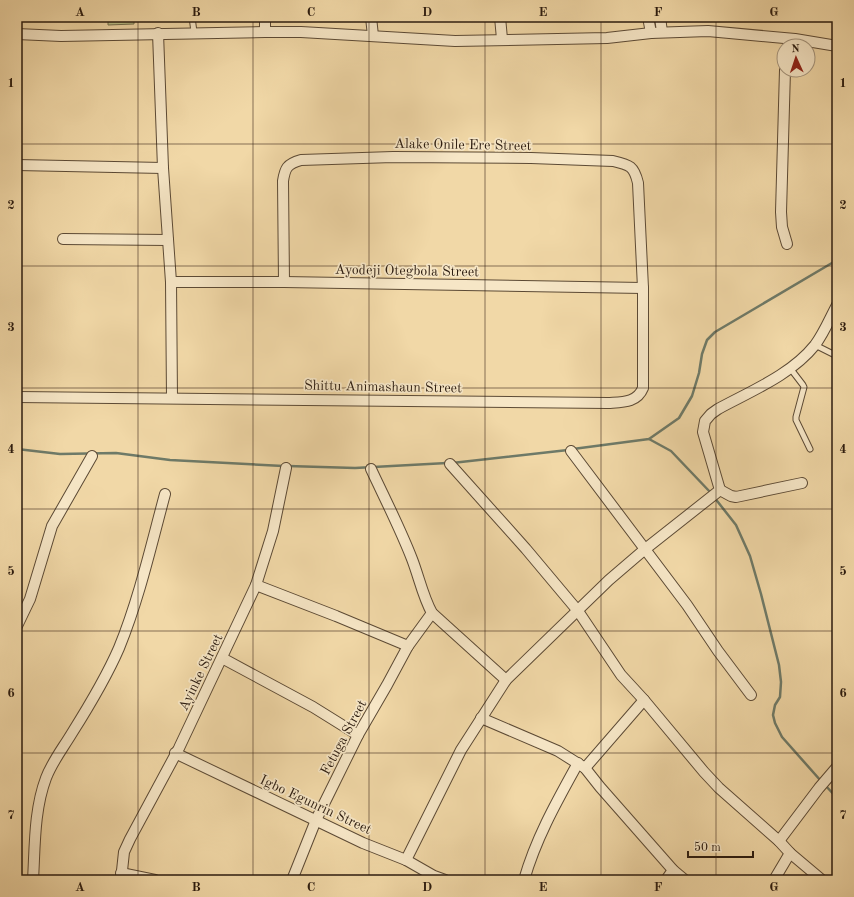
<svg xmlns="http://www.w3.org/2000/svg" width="854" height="897" viewBox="0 0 854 897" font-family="'Old Standard TT',serif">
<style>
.green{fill:#babf87;stroke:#726d4b}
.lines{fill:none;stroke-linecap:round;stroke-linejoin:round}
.stream{stroke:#6e7a68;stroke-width:2.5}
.service-casing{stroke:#5c4a35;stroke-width:7}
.minor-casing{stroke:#5c4a35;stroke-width:12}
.service{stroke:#f6e6c6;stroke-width:5}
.minor{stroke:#f6e6c6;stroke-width:10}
.grid{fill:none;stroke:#2b1b0f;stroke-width:1;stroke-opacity:0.55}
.labels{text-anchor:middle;stroke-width:3.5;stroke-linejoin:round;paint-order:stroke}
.street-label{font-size:14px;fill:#2b1b0f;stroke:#f6e6c6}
.neatline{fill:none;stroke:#2b1b0f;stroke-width:1.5}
.grid-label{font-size:13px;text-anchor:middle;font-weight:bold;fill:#2b1b0f}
</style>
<rect width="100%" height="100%" fill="#f1d8a7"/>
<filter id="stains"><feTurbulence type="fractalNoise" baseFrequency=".005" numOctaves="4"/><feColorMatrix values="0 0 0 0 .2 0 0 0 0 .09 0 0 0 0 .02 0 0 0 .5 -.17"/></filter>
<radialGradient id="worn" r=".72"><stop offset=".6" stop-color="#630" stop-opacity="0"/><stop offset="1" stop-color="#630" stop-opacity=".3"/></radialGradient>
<polygon class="green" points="108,17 134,17 134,24 108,25"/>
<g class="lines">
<g class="stream">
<polyline points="649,439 671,451 711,493"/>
<polyline points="17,449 60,454 116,453 170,460 283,466"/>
<polyline points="573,449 649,439 679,418 692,396 699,373 702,354 707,340 715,332 837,260"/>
<polyline points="452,463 568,450"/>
<polyline points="288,466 355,468 447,463"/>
<polyline points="714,497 736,525 750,556 761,594 779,665 781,682 780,697 775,705 773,715 775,723 782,737 821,781"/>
<polyline points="825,785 837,798"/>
</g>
<defs>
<g id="service">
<polyline points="192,17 194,32"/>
<polyline points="815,345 837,356"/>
<polyline points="790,368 803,385 804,387 796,417 796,420 810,449"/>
</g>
<g id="minor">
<polyline points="265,17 265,32"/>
<polyline points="371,17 373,36"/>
<polyline points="500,17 502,39"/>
<polyline points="648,17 651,33"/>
<polyline points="660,17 662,32"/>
<polyline points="158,33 163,168 171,282 172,398"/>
<polyline points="17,34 61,36 265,32 301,32 455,41 607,38 651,33 708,31 795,39 837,46"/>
<polyline points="785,70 781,212 782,227 787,244"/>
<polyline points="17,165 163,168"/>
<polyline points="63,239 168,240"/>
<polyline points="171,282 284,282 643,288"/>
<path d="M17,397L608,403C622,402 637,403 643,388V288L638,183C634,166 630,165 613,161L531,158L393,157L301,160C287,164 285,168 283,181L284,282"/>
<polyline points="571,451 687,605 718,651 751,695"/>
<polyline points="450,464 526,549 578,611 621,675 644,700 704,772 719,788 779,841 790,853 822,880"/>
<path d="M371,469C385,499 400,528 412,559C419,577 423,597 432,613L506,680"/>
<polyline points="720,490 731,496 736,497 802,483"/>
<polyline points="256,585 336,616 408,646"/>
<polyline points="17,626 30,599 52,526 92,456"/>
<polyline points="222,658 313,707 358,735"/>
<polyline points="481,718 558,751 585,768 600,787 673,870 685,880"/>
<polyline points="175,753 363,843 406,860 434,876 445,880"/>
<polyline points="585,768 644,700"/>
<polyline points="779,841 819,788 837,767"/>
<path d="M406,860L461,750L506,680L609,580L644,550L720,490L703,432L705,421L711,414L718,409C751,391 791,375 815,345C824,333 830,318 837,305"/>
<polyline points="121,873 155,880"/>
<path d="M33,880C35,846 34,810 46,778C52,762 63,748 72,733C89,706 106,678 119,648C139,599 151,546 165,494"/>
<polyline points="121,880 124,852 130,839 179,748 256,585 273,531 286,468"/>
<polyline points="292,880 316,820 358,735 387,685 408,646 432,613"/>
<path d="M524,880C536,838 557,801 578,763"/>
<polyline points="666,880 673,870"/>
<polyline points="774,880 790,853"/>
</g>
</defs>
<use href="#service" class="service-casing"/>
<use href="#minor" class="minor-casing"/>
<use href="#service" class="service"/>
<use href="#minor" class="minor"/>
</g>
<path class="grid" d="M138,17V880M253,17V880M369,17V880M485,17V880M601,17V880M716,17V880M17,144H837M17,266H837M17,388H837M17,509H837M17,631H837M17,753H837"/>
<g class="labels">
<g class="street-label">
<text transform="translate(463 144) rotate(1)" y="5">Alake Onile Ere Street</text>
<text transform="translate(407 270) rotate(1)" y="5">Ayodeji Otegbola Street</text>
<text transform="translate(383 386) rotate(1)" y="5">Shittu Animashaun Street</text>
<text transform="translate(200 672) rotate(-64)" y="5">Ayinke Street</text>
<text transform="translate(343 737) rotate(-62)" y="5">Fetuga Street</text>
<text transform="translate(316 804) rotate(25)" y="5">Igbo Egunrin Street</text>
</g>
</g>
<rect width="854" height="897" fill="none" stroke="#f1d8a7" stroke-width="44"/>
<g transform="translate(796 58) rotate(357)"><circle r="19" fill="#f6e6c6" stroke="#a5957d"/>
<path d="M0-3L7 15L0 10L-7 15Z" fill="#8f2418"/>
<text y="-6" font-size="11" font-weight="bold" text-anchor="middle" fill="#2b1b0f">N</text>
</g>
<path d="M688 851v6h65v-6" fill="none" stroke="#2b1b0f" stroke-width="2"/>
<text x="694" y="851" font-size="12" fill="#2b1b0f" stroke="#f6e6c6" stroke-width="3" paint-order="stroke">50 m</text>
<rect x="22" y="22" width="810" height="853" class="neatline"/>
<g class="grid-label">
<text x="80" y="16">A</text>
<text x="196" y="16">B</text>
<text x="311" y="16">C</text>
<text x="427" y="16">D</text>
<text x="543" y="16">E</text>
<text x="658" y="16">F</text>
<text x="774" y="16">G</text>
<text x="11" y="87">1</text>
<text x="843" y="87">1</text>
<text x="11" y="209">2</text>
<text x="843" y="209">2</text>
<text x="11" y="331">3</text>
<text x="843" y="331">3</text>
<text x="11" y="453">4</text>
<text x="843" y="453">4</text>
<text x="11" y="575">5</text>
<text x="843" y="575">5</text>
<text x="11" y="697">6</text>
<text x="843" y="697">6</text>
<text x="11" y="819">7</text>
<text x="843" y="819">7</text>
<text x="80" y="891">A</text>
<text x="196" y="891">B</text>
<text x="311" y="891">C</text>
<text x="427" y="891">D</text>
<text x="543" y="891">E</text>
<text x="658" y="891">F</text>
<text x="774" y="891">G</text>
</g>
<rect width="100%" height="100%" filter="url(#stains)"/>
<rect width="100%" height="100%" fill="url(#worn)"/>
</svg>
